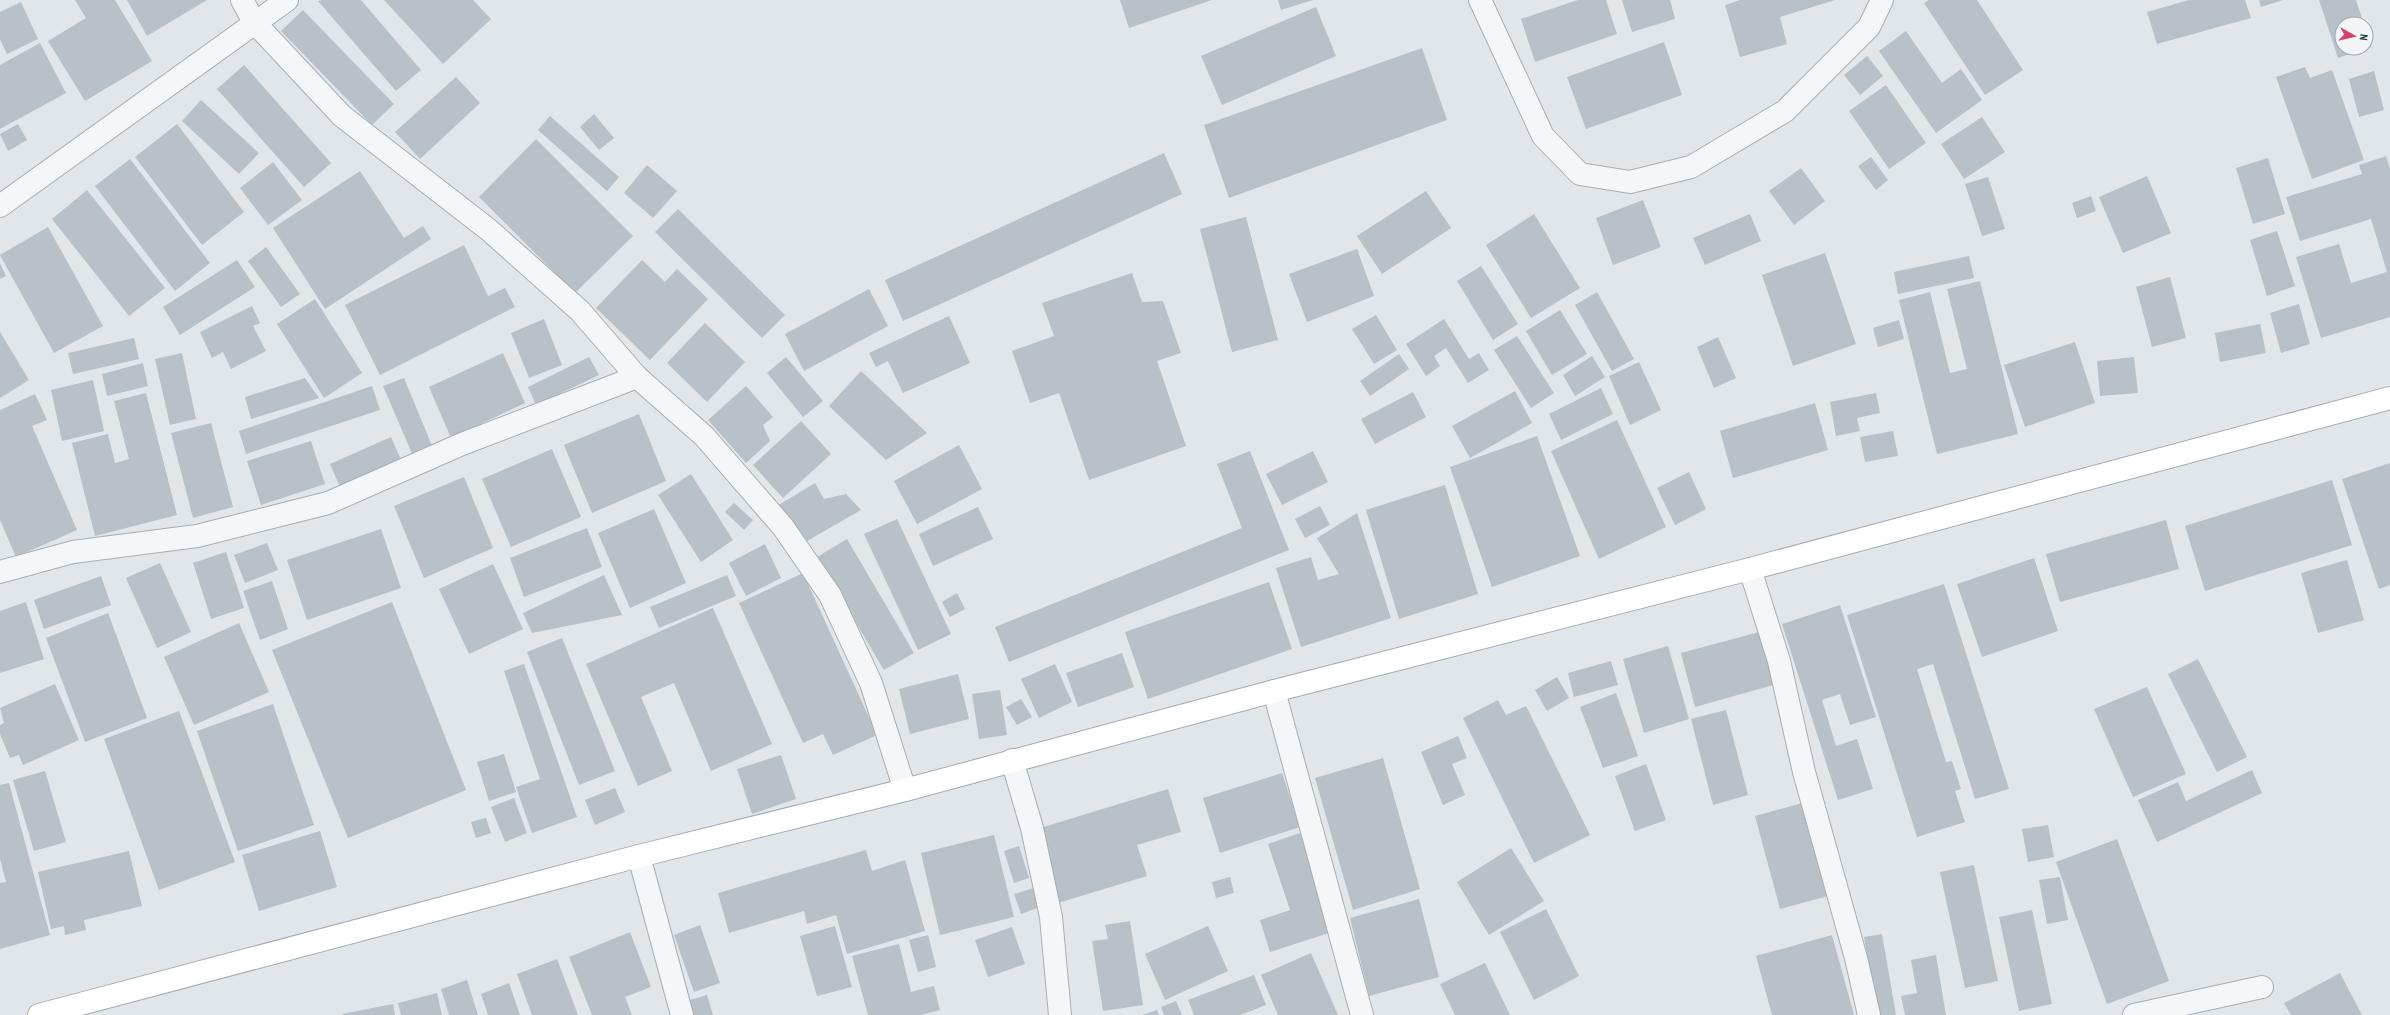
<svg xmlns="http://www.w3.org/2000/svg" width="2390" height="1015" viewBox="0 0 2390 1015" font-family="'Archivo Narrow',sans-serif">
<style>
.building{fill:#b8c0c8}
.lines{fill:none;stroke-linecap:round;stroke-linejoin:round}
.minor-casing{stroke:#a6aeb5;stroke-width:24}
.major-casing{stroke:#a0acb7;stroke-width:24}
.minor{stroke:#f4f7f9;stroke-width:22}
.major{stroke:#fff;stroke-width:22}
</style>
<rect width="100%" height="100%" fill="#e1e6eb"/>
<g class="building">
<polygon points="75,0 115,0 152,61 85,101 48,41 86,18"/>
<polygon points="127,0 207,0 147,36"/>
<polygon points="322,0 361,0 421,70 396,91 318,1"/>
<polygon points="384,0 473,0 491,19 443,64"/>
<polygon points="1120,0 1212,0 1129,28"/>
<polygon points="1278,0 1313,0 1281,10"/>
<polygon points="1578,0 1606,0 1617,34 1535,62 1521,19"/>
<polygon points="1622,0 1670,0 1675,19 1632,32"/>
<polygon points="1740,0 1835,0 1780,17 1787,44 1740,57 1725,5"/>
<polygon points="1929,0 1977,0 2023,70 1985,95 1924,3"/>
<polygon points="2189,0 2245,0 2251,18 2157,44 2147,12"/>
<polygon points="2259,0 2283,0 2261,7"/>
<polygon points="2319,0 2356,0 2364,24 2342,24 2342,48 2366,48 2366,32 2371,47 2338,58"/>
<polygon points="21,2 38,39 7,54 0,39 0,12"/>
<polygon points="1316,7 1336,56 1222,105 1201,56"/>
<polygon points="303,10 394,104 372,125 281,31"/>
<polygon points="1906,31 1942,83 1961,69 1982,100 1936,133 1879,51"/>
<polygon points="1664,42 1682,95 1586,129 1567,77"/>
<polygon points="40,43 66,93 0,129 0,65"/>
<polygon points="1422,48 1447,120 1229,198 1204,125"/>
<polygon points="1867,56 1883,76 1860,95 1844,75"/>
<polygon points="244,65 331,163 304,187 217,89"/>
<polygon points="2305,67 2310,78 2332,70 2364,160 2312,179 2276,77"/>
<polygon points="2374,71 2384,110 2359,117 2349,79"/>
<polygon points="456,77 480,103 420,159 395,132"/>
<polygon points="1886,85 1926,143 1889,169 1849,111"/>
<polygon points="201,100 259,153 239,174 182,121"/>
<polygon points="594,114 614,138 599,150 580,127"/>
<polygon points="550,116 619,177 607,191 538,130"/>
<polygon points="1982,117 2005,152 1964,179 1941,144"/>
<polygon points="18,124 27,140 8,151 0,134"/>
<polygon points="177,124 244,212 202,245 135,157"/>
<polygon points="536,139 633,236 575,293 479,197"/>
<polygon points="1164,153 1182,194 903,321 885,280"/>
<polygon points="2386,156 2390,169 2390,317 2321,338 2296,257 2339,244 2351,283 2387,272 2371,219 2300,241 2286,197 2362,174 2359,165"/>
<polygon points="1871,157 1888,180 1876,190 1858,166"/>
<polygon points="2268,158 2285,214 2253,224 2236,168"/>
<polygon points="130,159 210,263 175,291 95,186"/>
<polygon points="273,162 302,200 268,225 240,188"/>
<polygon points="647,165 677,191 653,218 624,193"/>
<polygon points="1801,168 1825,201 1794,225 1769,191"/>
<polygon points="360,171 404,238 423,226 431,239 325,309 273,228"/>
<polygon points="2147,176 2171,233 2123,253 2099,197"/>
<polygon points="1988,177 2005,229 1982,236 1965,184"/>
<polygon points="87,190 165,288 129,316 52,219"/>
<polygon points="1426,191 1451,228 1382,274 1357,236"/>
<polygon points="2091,196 2096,211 2077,218 2072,203"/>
<polygon points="1643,200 1661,247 1613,265 1596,218"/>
<polygon points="678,209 785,315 762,338 655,232"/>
<polygon points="1534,214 1580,288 1531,318 1486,245"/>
<polygon points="1750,214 1761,241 1705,265 1693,238"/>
<polygon points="1246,217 1278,340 1232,352 1200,229"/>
<polygon points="48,227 103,326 54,353 0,255"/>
<polygon points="2277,231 2295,286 2267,296 2250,240"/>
<polygon points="464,245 488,296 505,288 515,307 380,375 345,305"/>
<polygon points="266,247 300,294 281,307 248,261"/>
<polygon points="1357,249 1374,296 1307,322 1289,274"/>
<polygon points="1825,253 1856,344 1793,366 1762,275"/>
<polygon points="1969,256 1974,278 1898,294 1894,272"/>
<polygon points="237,260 255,287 180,335 163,307"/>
<polygon points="642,260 665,282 677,269 708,299 650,360 596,308"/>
<polygon points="0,263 6,276 0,279"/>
<polygon points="1481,266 1518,324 1493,340 1457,281"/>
<polygon points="1132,273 1142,302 1163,301 1181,353 1157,361 1186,446 1089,480 1059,393 1030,403 1012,351 1054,336 1042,303"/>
<polygon points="2170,277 2186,338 2152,347 2136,287"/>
<polygon points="1980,281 2018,434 1937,454 1899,300 1930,292 1950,373 1967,369 1947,289"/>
<polygon points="869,289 888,326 804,371 785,334"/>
<polygon points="1597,292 1634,359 1612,371 1575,305"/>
<polygon points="315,299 362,373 324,398 277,324"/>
<polygon points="2299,304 2310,344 2281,353 2270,313"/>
<polygon points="252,306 260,323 253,326 266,351 231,369 223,352 212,358 200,332"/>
<polygon points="1560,310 1587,354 1552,375 1526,331"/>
<polygon points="1376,315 1397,350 1374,364 1352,329"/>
<polygon points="949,316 970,363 903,393 888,361 876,367 869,353"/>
<polygon points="544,319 562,365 529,378 511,333"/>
<polygon points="1444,319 1469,359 1479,353 1489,370 1468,383 1446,348 1434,356 1440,366 1426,376 1406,344"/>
<polygon points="1899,320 1904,339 1878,347 1873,328"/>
<polygon points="705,323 745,362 707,402 667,363"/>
<polygon points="2260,324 2266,353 2220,362 2215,333"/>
<polygon points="0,332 29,380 0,398"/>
<polygon points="1517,336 1554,393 1531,408 1494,350"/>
<polygon points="1718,337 1736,378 1714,388 1697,347"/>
<polygon points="134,338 139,359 73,374 68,353"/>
<polygon points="2075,342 2095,403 2025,427 2004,365"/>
<polygon points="182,353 196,419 170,425 155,359"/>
<polygon points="503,353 525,403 451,438 429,387"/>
<polygon points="1399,354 1409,369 1370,396 1360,381"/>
<polygon points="1592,356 1605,377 1575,396 1563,375"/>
<polygon points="589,357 599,375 536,405 528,387"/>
<polygon points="786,357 823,401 803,417 767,373"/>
<polygon points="2134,357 2138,393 2100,396 2097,361"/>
<polygon points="1639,362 1661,410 1630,425 1609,376"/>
<polygon points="143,363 148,386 107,396 102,374"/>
<polygon points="861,371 927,433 886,460 829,406"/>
<polygon points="305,378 319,398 251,419 245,397"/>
<polygon points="404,378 433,448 413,456 383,386"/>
<polygon points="93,380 104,431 62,441 51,390"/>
<polygon points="372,386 380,410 246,454 239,431"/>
<polygon points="746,386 773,417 763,425 770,441 746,463 708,420"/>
<polygon points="1601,388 1613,414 1561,440 1549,414"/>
<polygon points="1515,391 1532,423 1470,458 1452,426"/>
<polygon points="1413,392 1426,417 1375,444 1361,419"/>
<polygon points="146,393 177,515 95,536 72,443 108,434 115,463 129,459 114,401"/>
<polygon points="1876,393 1880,413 1857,418 1860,431 1836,436 1830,402"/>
<polygon points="35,394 47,420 32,426 77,530 16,557 0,520 0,410"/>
<polygon points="1815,403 1828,450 1733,478 1720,431"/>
<polygon points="639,414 666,481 592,513 564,445"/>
<polygon points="1617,420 1666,527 1599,559 1551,451"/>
<polygon points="801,421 831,454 783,498 753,465"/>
<polygon points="211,423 233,507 193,518 171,433"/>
<polygon points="1893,431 1898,456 1865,462 1860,437"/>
<polygon points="1537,436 1580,556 1492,587 1450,467"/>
<polygon points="391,437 401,460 340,487 330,464"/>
<polygon points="311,441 325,484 261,505 247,461"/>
<polygon points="959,445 982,489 917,524 894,481"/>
<polygon points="552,449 581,517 511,547 482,479"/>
<polygon points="1250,451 1289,550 1009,662 995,627 1242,528 1217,464"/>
<polygon points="1313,451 1328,482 1282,505 1266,474"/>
<polygon points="2390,463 2390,585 2379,589 2342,479"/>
<polygon points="1689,472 1706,509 1675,525 1657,488"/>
<polygon points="691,474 733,540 701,562 658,495"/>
<polygon points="464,477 493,548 424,578 394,506"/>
<polygon points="2332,480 2352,545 2205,591 2185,526"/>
<polygon points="815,483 824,499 846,494 861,510 800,545 777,506"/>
<polygon points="1445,485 1478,594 1399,619 1366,510"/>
<polygon points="734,503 753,520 744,530 725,512"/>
<polygon points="1320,506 1330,525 1305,538 1295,519"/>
<polygon points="978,507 993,539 933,566 919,534"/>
<polygon points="654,509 686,583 630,608 598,533"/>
<polygon points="1357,513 1391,618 1301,647 1276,568 1311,557 1318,580 1339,574 1317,538"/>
<polygon points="897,519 951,634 918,650 864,534"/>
<polygon points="2166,520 2179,569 2060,602 2046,554"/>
<polygon points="587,528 602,567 524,597 510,558"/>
<polygon points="381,529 401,588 307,620 287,560"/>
<polygon points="847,539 914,653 884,670 817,557"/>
<polygon points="267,543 278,570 245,583 234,555"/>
<polygon points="765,544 781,578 746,596 729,563"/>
<polygon points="226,552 244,608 211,619 193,563"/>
<polygon points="2034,558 2058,631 1982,657 1957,584"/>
<polygon points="2347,560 2364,620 2318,633 2301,573"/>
<polygon points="160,563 191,632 157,648 126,578"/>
<polygon points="493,564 523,629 469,654 439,589"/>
<polygon points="803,573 877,735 833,755 823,734 803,743 739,603"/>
<polygon points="604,575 622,615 532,633 523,613"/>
<polygon points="727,575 736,596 659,628 650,607"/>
<polygon points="101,576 111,605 44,629 34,600"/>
<polygon points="272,581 288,629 260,640 243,591"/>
<polygon points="1269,582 1292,649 1148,699 1125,632"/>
<polygon points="1944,584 2009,789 1975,799 1933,664 1917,669 1946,762 1952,761 1961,789 1955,791 1965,822 1917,837 1847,615"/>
<polygon points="957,593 965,609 950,617 942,602"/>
<polygon points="26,602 44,659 0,673 0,611"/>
<polygon points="392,602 466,790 348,838 272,650"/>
<polygon points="1840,605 1876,717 1850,725 1840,694 1822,700 1836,746 1857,739 1873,789 1838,800 1782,624"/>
<polygon points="713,608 772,744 711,771 674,683 641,697 672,771 638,786 586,664"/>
<polygon points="108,613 147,718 85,742 46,638"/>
<polygon points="239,623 269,692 194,725 164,657"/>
<polygon points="1763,631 1777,684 1695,707 1681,653"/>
<polygon points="562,638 615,771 579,785 527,652"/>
<polygon points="1668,646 1689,719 1644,733 1623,659"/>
<polygon points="1122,653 1134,687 1078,707 1066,673"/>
<polygon points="2198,659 2247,757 2217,772 2168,674"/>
<polygon points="1611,661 1618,685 1574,697 1568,673"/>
<polygon points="524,664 577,817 532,833 516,787 540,779 504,671"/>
<polygon points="1055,664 1072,702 1039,718 1021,679"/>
<polygon points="958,674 969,719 910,734 899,689"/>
<polygon points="1557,677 1569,698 1547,711 1535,690"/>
<polygon points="55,684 79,740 23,765 19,755 10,758 0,734 0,725 4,723 0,708"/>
<polygon points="2147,687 2186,774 2133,797 2094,709"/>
<polygon points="1000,690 1007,735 979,739 972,694"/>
<polygon points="1616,693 1638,756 1603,768 1580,707"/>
<polygon points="1021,699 1032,717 1017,725 1006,707"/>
<polygon points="1498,700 1506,715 1526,706 1590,835 1534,863 1463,718"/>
<polygon points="273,704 314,825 238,851 197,731"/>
<polygon points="1726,710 1748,795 1713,805 1691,719"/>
<polygon points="179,711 235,862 159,890 104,739"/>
<polygon points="1458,736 1467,758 1452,764 1465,795 1443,805 1421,752"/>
<polygon points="504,754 516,792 489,801 477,762"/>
<polygon points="781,755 796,799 752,814 737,769"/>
<polygon points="1383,758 1420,889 1353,910 1315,778"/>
<polygon points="1646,764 1666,820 1635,831 1615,776"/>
<polygon points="2252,770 2262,793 2157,842 2138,800 2178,782 2186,801"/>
<polygon points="45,771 66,842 34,851 13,780"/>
<polygon points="1282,773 1300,827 1220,853 1203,798"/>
<polygon points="9,783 50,935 0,949 0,883 6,882 0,859 0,785"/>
<polygon points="615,788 625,812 595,825 585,800"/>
<polygon points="1168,789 1181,832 1137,845 1147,876 1058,903 1037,829"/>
<polygon points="514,798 527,833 505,842 491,807"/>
<polygon points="1802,803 1828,896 1780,909 1755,816"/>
<polygon points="486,818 491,833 476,838 471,822"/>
<polygon points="2048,825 2054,857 2028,862 2022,829"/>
<polygon points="320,831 337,887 259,911 242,855"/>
<polygon points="1300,833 1332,932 1270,952 1260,920 1290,910 1268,844"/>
<polygon points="994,835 1014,917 940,935 921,853"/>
<polygon points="2117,839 2169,981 2107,1004 2056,862"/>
<polygon points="1019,846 1029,878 1014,883 1004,851"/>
<polygon points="1511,848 1544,901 1489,935 1457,882"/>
<polygon points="866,850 872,871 905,860 925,931 847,954 836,915 807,924 804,911 729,933 718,893"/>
<polygon points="129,851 142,906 84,920 86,930 65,935 64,926 51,929 38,872"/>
<polygon points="1974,865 1998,981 1965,988 1940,872"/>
<polygon points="1230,877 1234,893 1216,898 1212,882"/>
<polygon points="2060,877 2068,920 2047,924 2039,880"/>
<polygon points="1034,888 1040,907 1021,914 1014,894"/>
<polygon points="1419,899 1439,977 1369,996 1350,918"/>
<polygon points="1546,909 1579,976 1534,1000 1500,932"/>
<polygon points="2032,910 2052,1004 2019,1011 1999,917"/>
<polygon points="1130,921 1143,1005 1103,1011 1092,941 1108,939 1105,925"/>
<polygon points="700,925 720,983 694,992 674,935"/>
<polygon points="835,926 852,987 817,996 800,936"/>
<polygon points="1208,926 1228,971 1165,1000 1145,954"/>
<polygon points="1012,927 1025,964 988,977 975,940"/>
<polygon points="630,932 651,987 625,997 632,1015 592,1015 569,957"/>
<polygon points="1882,934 1896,1015 1878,1015 1864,937"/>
<polygon points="928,935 936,967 918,972 909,940"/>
<polygon points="1832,935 1854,1015 1772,1015 1756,956"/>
<polygon points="899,944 911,992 934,986 940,1010 921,1015 868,1015 852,956"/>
<polygon points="1311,953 1338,1015 1278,1015 1261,975"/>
<polygon points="1936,955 1946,1015 1905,1015 1901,996 1917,993 1911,960"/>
<polygon points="557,959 578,1015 532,1015 517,974"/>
<polygon points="1485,963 1510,1015 1455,1015 1440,984"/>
<polygon points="2340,973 2362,1015 2291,1015 2284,1003"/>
<polygon points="1254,975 1266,1005 1240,1015 1194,1015 1188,1000"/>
<polygon points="467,980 478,1015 449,1015 441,989"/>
<polygon points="509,983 520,1015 488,1015 481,994"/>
<polygon points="437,993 442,1015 401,1015 398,1003"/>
<polygon points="707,995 713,1015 690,1015 686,1001"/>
<polygon points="1176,1001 1182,1015 1164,1015 1161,1007"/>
<polygon points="393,1004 395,1015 342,1015 342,1014"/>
<polygon points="1157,1010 1159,1015 1142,1015"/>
</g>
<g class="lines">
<defs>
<g id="minor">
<polyline points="242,0 254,22 342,116 489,230 580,311 637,377 704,436 783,527 830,595 871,683 905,790"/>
<polyline points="1480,0 1543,136 1580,174 1630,182 1691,167 1785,111 1869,27 1882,0"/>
<polyline points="0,206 287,0"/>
<polyline points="1750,569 1779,661 1804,772 1856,958 1869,1015"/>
<polyline points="0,572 73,552 197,536 328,503 462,444 637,377"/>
<polyline points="1274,691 1362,1015"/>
<polyline points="1012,760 1032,828 1051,917 1060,1015"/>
<polyline points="639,856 682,1015"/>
<polyline points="2134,1015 2262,987"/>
</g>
<polyline id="major" points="39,1015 639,856 905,790 1274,691 1750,569 2390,398"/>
</defs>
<use href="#minor" class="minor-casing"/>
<use href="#major" class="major-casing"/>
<use href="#minor" class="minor"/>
<use href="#major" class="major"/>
</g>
<g transform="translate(2354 36) rotate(98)"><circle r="19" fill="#f1f5f8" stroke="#a1a9b0"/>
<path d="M0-3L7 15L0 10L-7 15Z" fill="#d5416c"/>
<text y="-6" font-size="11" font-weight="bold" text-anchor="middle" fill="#293643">N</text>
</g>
</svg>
